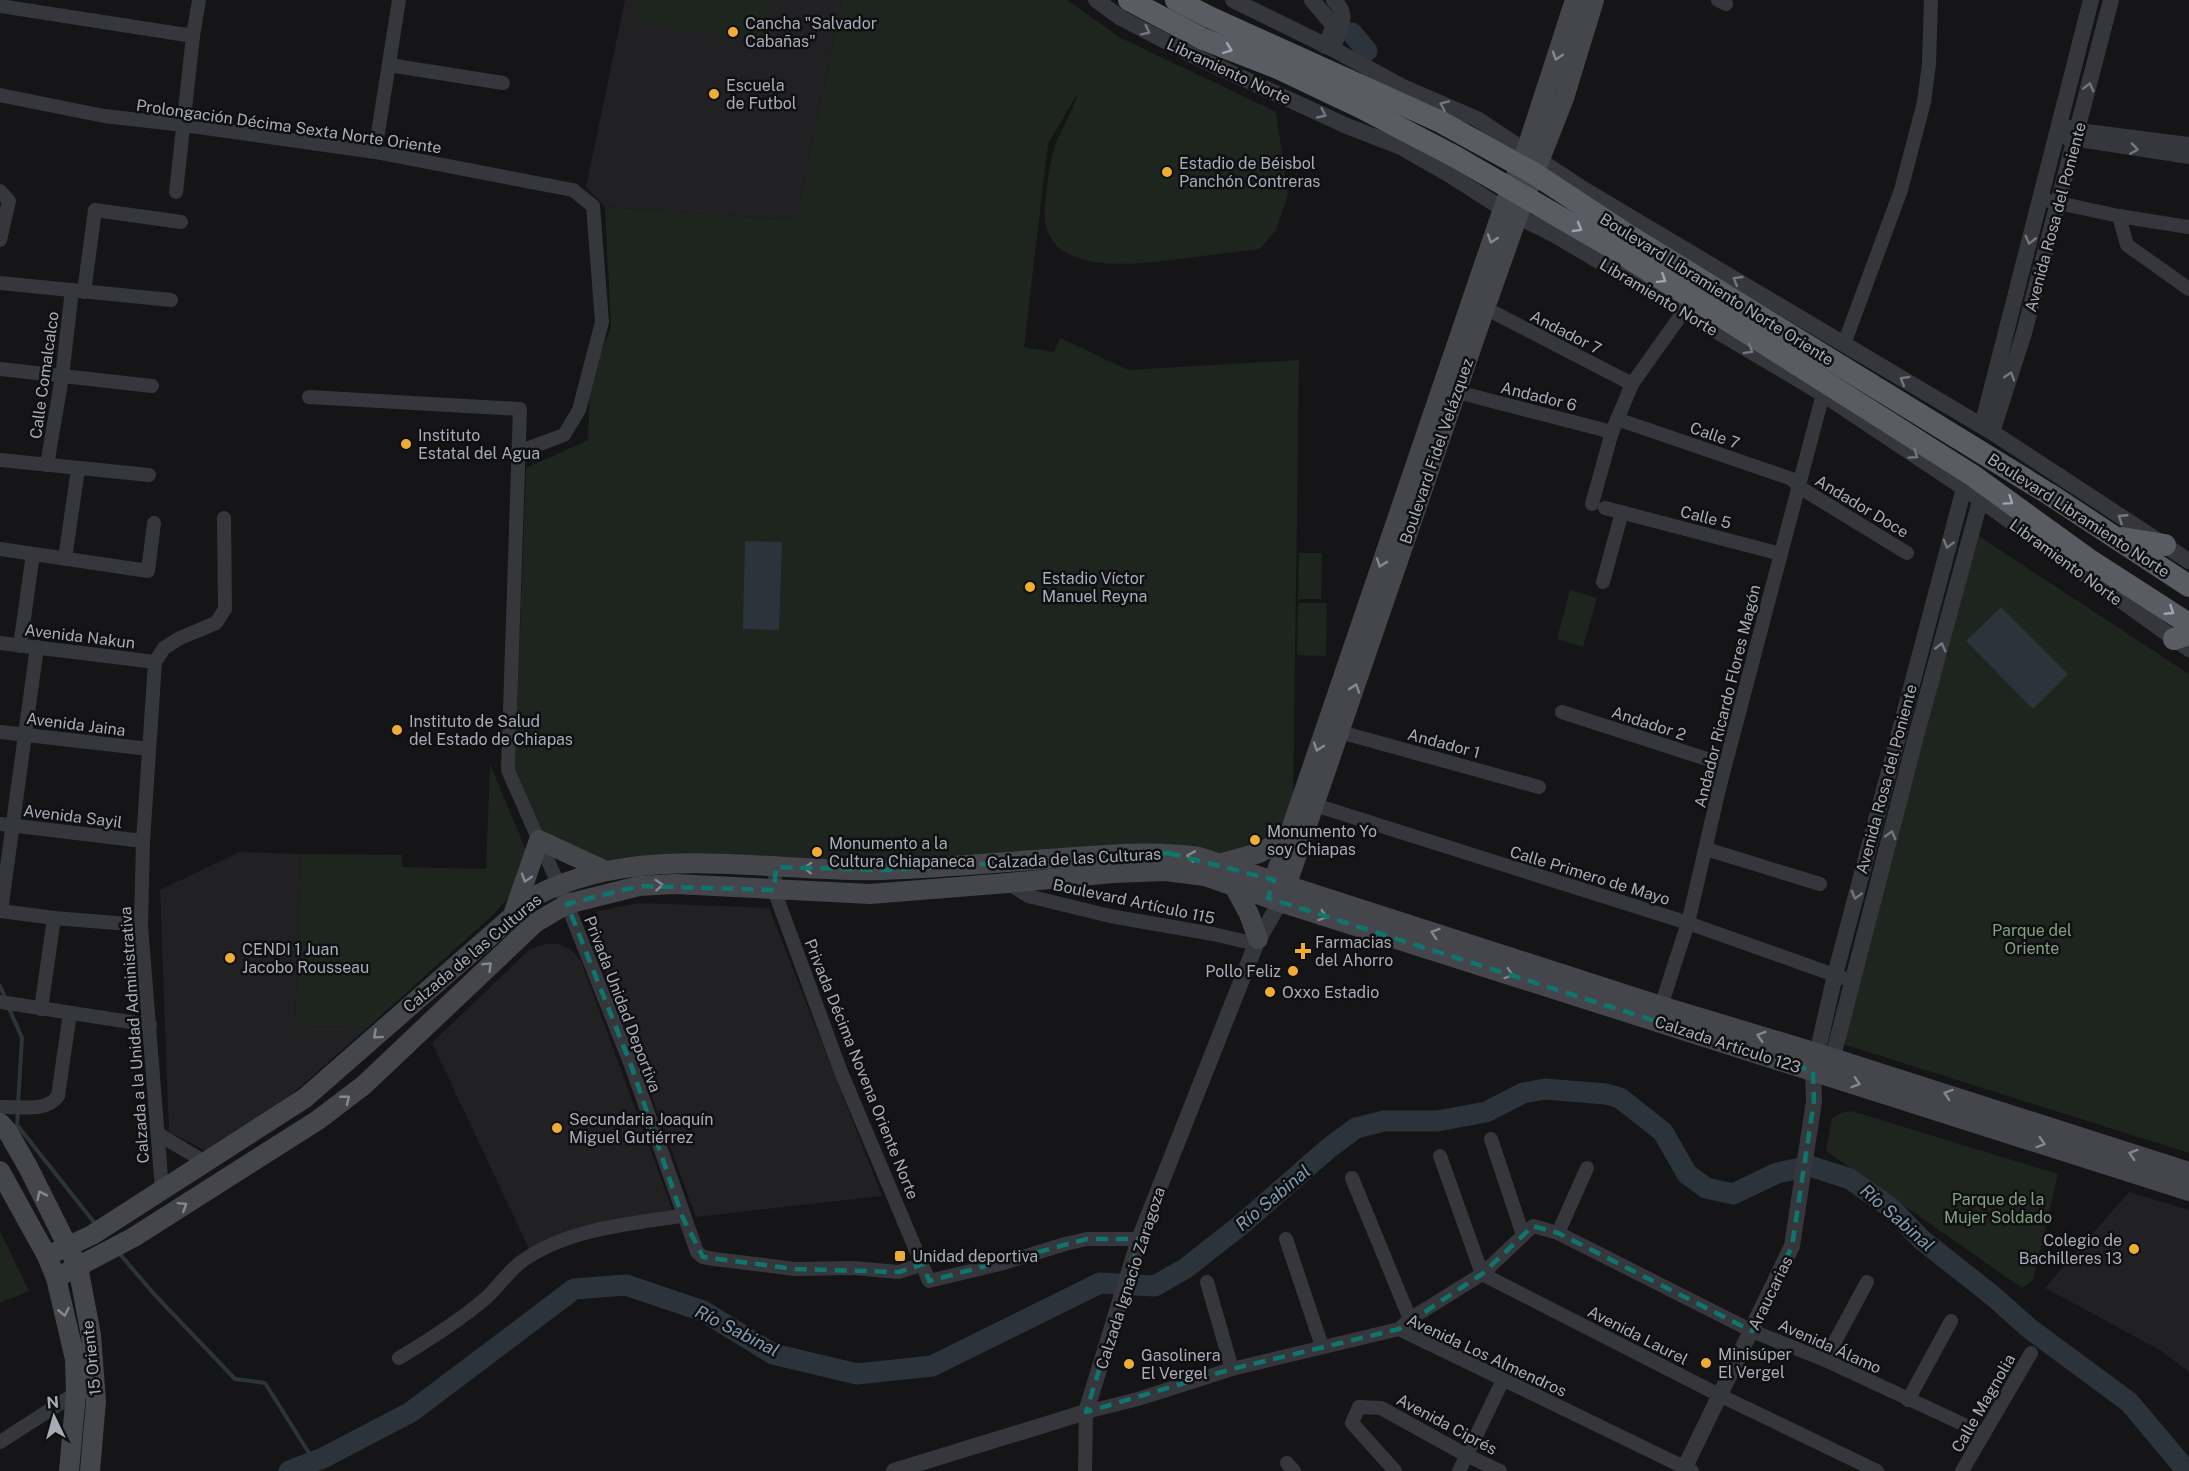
<svg xmlns="http://www.w3.org/2000/svg" width="2189" height="1471" viewBox="0 0 2189 1471" font-family="'Public Sans',sans-serif">
<style>
.built{fill:#212124}
.green{fill:#1d251e}
.water{fill:#2b343a}
.lines{fill:none;stroke-linecap:round;stroke-linejoin:round}
.stream{stroke:#2b343a;stroke-width:4}
.river{stroke:#2b343a;stroke-width:21}
.minor{stroke:#36373c;stroke-width:14}
.tertiary{stroke:#36373c;stroke-width:16}
.secondary{stroke:#44464c;stroke-width:20}
.trunk{stroke:#5a5c64;stroke-width:22}
.oneway{stroke:#747780}
.oneway2{stroke:#9fa4af}
.oneway3{stroke:#848892}
.marked{fill:none;stroke:#0f766e;stroke-width:4.5;stroke-dasharray:12 8;stroke-linejoin:round}
.poi-dot{fill:#efad35;stroke:#101012;stroke-width:2}
.labels{text-anchor:middle;stroke-width:5;stroke-linejoin:round;paint-order:stroke}
.poi-label{font-size:16px;fill:#a7acb7;stroke:#101012;text-anchor:start}
.street-label{font-size:16px;fill:#a7acb7;stroke:#101012}
.park-label{font-size:16px;fill:#7ea180;stroke:#101012}
.water-label{font-size:18px;font-style:italic;fill:#7f9ab1;stroke:#101012}
</style>
<rect width="100%" height="100%" fill="#151517"/>
<g class="built">
<polygon points="625,0 842,0 796,220 605,207 586,187"/>
<polygon points="240,852 301,854 295,1026 368,1027 290,1096 206,1151 169,1132 160,890"/>
<polygon points="639,903 769,908 882,1196 696,1217 588,924 598,911"/>
<polygon points="544,944 559,944 570,949 581,961 674,1214 531,1253 432,1043 530,949"/>
<polygon points="2129,1192 2189,1210 2189,1372 2160,1350 2045,1288"/>
</g>
<g class="green">
<polygon points="638,0 772,0 764,45 634,20"/>
<path d="M842,0H1067L1119,37L1276,112L1288,195L1276,230L1260,249C1235,252 1211,255 1187,258C1140,264 1036,281 1045,203C1047,186 1049,165 1054,149C1060,130 1074,111 1077,94L1048,144L1024,347L1054,352L1060,338L1128,370L1299,360L1293,806L1284,832L1249,853L880,863H603L544,833L515,769L526,468L588,440L590,376L611,328L605,207L796,220Z"/>
<polygon points="1977,535 2189,674 2189,1153 1843,1044"/>
<polygon points="1299,553 1322,553 1321,599 1298,599"/>
<polygon points="1570,590 1597,598 1583,647 1557,639"/>
<polygon points="1298,603 1327,603 1326,656 1297,655"/>
<polygon points="490,764 528,855 524,879 494,914 368,1027 295,1026 301,854 402,855 402,867 486,869"/>
<polygon points="1852,1111 2058,1174 2033,1280 2022,1288 1826,1151 1832,1118 1841,1113"/>
<polygon points="0,1231 29,1291 0,1303"/>
</g>
<g class="water">
<polygon points="745,541 782,542 779,630 743,629"/>
<polygon points="2001,607 2068,674 2033,709 1966,641"/>
</g>
<g class="lines">
<g class="stream">
<polyline points="0,986 6,999"/>
<polyline points="8,1006 22,1038 18,1104"/>
<polyline points="18,1111 17,1125 97,1226"/>
<polyline points="119,1253 154,1294 235,1379 265,1383 314,1461"/>
</g>
<g class="river">
<polyline points="1352,33 1367,51"/>
<polyline points="289,1471 323,1458 411,1412 574,1289 626,1285 703,1311 773,1354 857,1374 932,1366 1100,1283 1155,1286 1186,1268 1242,1224 1329,1148 1356,1128 1384,1121 1437,1121 1486,1112 1523,1093 1545,1089 1606,1094 1620,1098 1663,1132 1687,1174 1706,1188 1733,1194 1777,1173 1810,1166 1850,1179 1891,1208 1922,1240 1993,1296 2030,1329 2129,1402 2187,1471"/>
</g>
<g class="minor">
<polyline points="1718,0 1726,4"/>
<polyline points="0,6 193,36"/>
<polyline points="389,65 503,83"/>
<polyline points="0,95 104,116 184,125 375,152 573,190 593,206 602,322 579,410 564,435 518,452"/>
<polyline points="2058,124 2079,130 2189,144"/>
<polyline points="2066,138 2189,157"/>
<polyline points="375,152 399,0"/>
<polyline points="0,191 9,201 0,240"/>
<polyline points="176,192 193,36 199,0"/>
<polyline points="2049,201 2119,216 2189,227"/>
<polyline points="2119,216 2127,245 2189,289"/>
<polyline points="0,283 171,300"/>
<polyline points="84,292 95,210 181,222"/>
<polyline points="1485,308 1632,384"/>
<polyline points="1844,344 1901,190 1924,102 1929,64 1931,0"/>
<polyline points="0,369 152,386"/>
<polyline points="1457,392 1612,432"/>
<polyline points="309,397 520,409 508,770 567,904 631,1065 697,1252 703,1257 714,1259 795,1269 853,1268 899,1272 923,1264"/>
<polyline points="1617,419 1792,479 1799,487 1907,553"/>
<polyline points="0,460 149,475"/>
<polyline points="47,465 62,377 72,290"/>
<polyline points="1592,504 1612,432 1632,384 1684,311"/>
<polyline points="1605,508 1781,554"/>
<polyline points="0,549 148,571 154,523"/>
<polyline points="65,559 78,469"/>
<polyline points="1603,582 1622,512"/>
<polyline points="0,643 155,662"/>
<polyline points="20,646 33,554"/>
<polyline points="37,647 1,911 54,918 141,925"/>
<polyline points="1562,712 1725,765"/>
<polyline points="0,732 149,749"/>
<polyline points="1340,732 1539,787"/>
<polyline points="1315,805 1688,923 1843,978"/>
<polyline points="0,824 143,841"/>
<polyline points="1706,849 1820,884"/>
<polyline points="776,867 774,890 841,1072 929,1281 1000,1264 1065,1244 1087,1239 1139,1239"/>
<polyline points="1008,883 1028,896 1110,916 1213,934 1256,944"/>
<polyline points="0,1002 150,1025"/>
<polyline points="1661,1006 1688,923 1720,785 1823,394"/>
<polyline points="41,1009 54,918"/>
<path d="M0,1107C19,1106 46,1113 58,1096L70,1013"/>
<polyline points="158,1134 205,1162"/>
<polyline points="1491,1139 1523,1235"/>
<polyline points="1440,1156 1482,1274 1719,1395 1877,1471"/>
<polyline points="1352,1178 1410,1319"/>
<polyline points="162,1190 141,925 143,841 155,662 164,648 180,638 216,623 225,609 224,518"/>
<polyline points="1558,1233 1587,1168"/>
<polyline points="1286,1239 1322,1346"/>
<polyline points="1207,1282 1232,1369"/>
<polyline points="1399,1329 1410,1319 1482,1274 1533,1226 1558,1233 1752,1331 1825,1360 1984,1434"/>
<path d="M399,1358C429,1340 459,1321 486,1298C498,1287 508,1272 521,1262C564,1230 631,1223 682,1216"/>
<polyline points="1825,1360 1867,1282"/>
<polyline points="1908,1400 1951,1321"/>
<polyline points="0,1442 76,1393"/>
<polyline points="1287,1463 1294,1471"/>
<polyline points="1085,1471 1086,1412 1138,1399 1232,1369 1399,1329 1692,1471"/>
<polyline points="1395,1471 1352,1423 1359,1407 1381,1408 1466,1455 1500,1471"/>
<polyline points="1459,1471 1503,1380"/>
<polyline points="1962,1471 2031,1353"/>
</g>
<g class="tertiary">
<polyline points="1096,0 1121,18 1192,55 1347,126 1401,147 1450,175 1503,209 1555,235 1823,394 1964,488 2189,649"/>
<polyline points="1233,0 1333,49 1401,86 1477,119 1583,189 1992,432 2189,561"/>
<polyline points="1312,0 1334,26 1325,46"/>
<path d="M1334,0C1348,16 1342,22 1336,40"/>
<polyline points="1982,426 2091,0"/>
<polyline points="1992,432 2024,333 2111,0"/>
<polyline points="1830,1068 1915,740 1980,501"/>
<polyline points="894,1471 1086,1412 1139,1239 1256,944 1280,902"/>
<polyline points="1683,1471 1792,1246 1814,1101 1813,1071 1835,975 1964,488"/>
</g>
<g class="secondary">
<polyline points="1223,863 1259,853 1287,838"/>
<polyline points="1234,886 1249,914 1258,939"/>
<polyline points="1270,891 1503,209 1526,151 1575,0"/>
<polyline points="1283,895 1485,308 1518,215 1564,98 1594,0"/>
<polyline points="514,912 539,840 606,871"/>
<polyline points="0,1123 8,1132 28,1167 78,1267 91,1335 96,1401 90,1471"/>
<polyline points="0,1171 47,1256 56,1278 75,1359 76,1393 69,1471"/>
<path d="M47,1256L92,1235L305,1098L537,895C643,841 769,873 882,870C947,868 1012,861 1077,857C1119,854 1158,851 1199,857L1661,1006L1817,1053L2189,1172"/>
<polyline points="56,1278 134,1237 318,1120 364,1085 535,923 567,904 639,886 675,884 870,894 1008,883 1113,873 1165,871 1205,876 1280,902 2189,1191"/>
</g>
<g class="trunk">
<polyline points="1129,0 1203,39 1278,68 1360,107 1454,156 1613,248 1972,475 2088,559 2189,624"/>
<polyline points="1176,0 1209,17 1441,122 1535,174 1623,232 2049,494 2189,586"/>
<polyline points="2122,538 2165,545"/>
<polyline points="2174,639 2189,634"/>
</g>
</g>
<defs><path id="oneway-chevron" d="M-2-3.5L2.5 0L-2 3.5" fill="none" stroke-width="1.6" stroke-linecap="round" stroke-linejoin="round" transform="scale(1.5)"/></defs>
<g class="oneway">
<use href="#oneway-chevron" transform="translate(1146 31) rotate(27)"/>
<use href="#oneway-chevron" transform="translate(2089 87) rotate(-76)"/>
<use href="#oneway-chevron" transform="translate(1444 105) rotate(-156)"/>
<use href="#oneway-chevron" transform="translate(1322 114) rotate(25)"/>
<use href="#oneway-chevron" transform="translate(2134 149) rotate(9)"/>
<use href="#oneway-chevron" transform="translate(2030 240) rotate(104)"/>
<use href="#oneway-chevron" transform="translate(1737 280) rotate(-149)"/>
<use href="#oneway-chevron" transform="translate(1749 350) rotate(31)"/>
<use href="#oneway-chevron" transform="translate(2010 376) rotate(-72)"/>
<use href="#oneway-chevron" transform="translate(1904 380) rotate(-149)"/>
<use href="#oneway-chevron" transform="translate(1914 455) rotate(34)"/>
<use href="#oneway-chevron" transform="translate(2122 518) rotate(-147)"/>
<use href="#oneway-chevron" transform="translate(1948 544) rotate(105)"/>
<use href="#oneway-chevron" transform="translate(1941 647) rotate(-75)"/>
<use href="#oneway-chevron" transform="translate(1891 835) rotate(-75)"/>
<use href="#oneway-chevron" transform="translate(1856 895) rotate(105)"/>
</g>
<g class="oneway2">
<use href="#oneway-chevron" transform="translate(1228 49) rotate(21)"/>
<use href="#oneway-chevron" transform="translate(1578 228) rotate(30)"/>
<use href="#oneway-chevron" transform="translate(1662 279) rotate(32)"/>
<use href="#oneway-chevron" transform="translate(2009 501) rotate(35)"/>
<use href="#oneway-chevron" transform="translate(2170 611) rotate(33)"/>
</g>
<g class="oneway3">
<use href="#oneway-chevron" transform="translate(1557 56) rotate(108)"/>
<use href="#oneway-chevron" transform="translate(1492 239) rotate(109)"/>
<use href="#oneway-chevron" transform="translate(1381 563) rotate(109)"/>
<use href="#oneway-chevron" transform="translate(1355 688) rotate(-71)"/>
<use href="#oneway-chevron" transform="translate(1318 747) rotate(109)"/>
<use href="#oneway-chevron" transform="translate(1191 856) rotate(-170)"/>
<use href="#oneway-chevron" transform="translate(808 868) rotate(-178)"/>
<use href="#oneway-chevron" transform="translate(526 878) rotate(108)"/>
<use href="#oneway-chevron" transform="translate(659 885) rotate(-3)"/>
<use href="#oneway-chevron" transform="translate(1323 916) rotate(18)"/>
<use href="#oneway-chevron" transform="translate(1435 933) rotate(-162)"/>
<use href="#oneway-chevron" transform="translate(488 966) rotate(-44)"/>
<use href="#oneway-chevron" transform="translate(1509 974) rotate(18)"/>
<use href="#oneway-chevron" transform="translate(377 1035) rotate(138)"/>
<use href="#oneway-chevron" transform="translate(1761 1036) rotate(-163)"/>
<use href="#oneway-chevron" transform="translate(1856 1083) rotate(18)"/>
<use href="#oneway-chevron" transform="translate(1948 1094) rotate(-162)"/>
<use href="#oneway-chevron" transform="translate(346 1099) rotate(-38)"/>
<use href="#oneway-chevron" transform="translate(2041 1143) rotate(18)"/>
<use href="#oneway-chevron" transform="translate(2133 1154) rotate(-162)"/>
<use href="#oneway-chevron" transform="translate(41 1195) rotate(-116)"/>
<use href="#oneway-chevron" transform="translate(183 1206) rotate(-32)"/>
<use href="#oneway-chevron" transform="translate(64 1312) rotate(77)"/>
</g>
<path class="marked" d="M1169,853L1274,880L1268,898L1813,1071L1814,1101L1792,1246L1752,1331L1558,1233L1533,1226L1482,1274L1399,1329L1232,1369L1086,1412L1140,1239H1087L929,1281L923,1264L899,1272L795,1269L703,1257L682,1216L631,1065L567,904L639,886L774,890L776,867L882,870Z"/>
<g class="poi-dot">
<circle cx="733" cy="32" r="6"/>
<circle cx="714" cy="94" r="6"/>
<circle cx="1167" cy="172" r="6"/>
<circle cx="406" cy="444" r="6"/>
<circle cx="1030" cy="587" r="6"/>
<circle cx="397" cy="730" r="6"/>
<circle cx="1255" cy="840" r="6"/>
<circle cx="817" cy="852" r="6"/>
<path d="M1300 942h6v6h6v6h-6v6h-6v-6h-6v-6h6z"/>
<circle cx="230" cy="958" r="6"/>
<circle cx="1293" cy="971" r="6"/>
<circle cx="1270" cy="992" r="6"/>
<circle cx="557" cy="1128" r="6"/>
<circle cx="2134" cy="1249" r="6"/>
<rect x="894" y="1250" width="12" height="12" rx="3"/>
<circle cx="1706" cy="1363" r="6"/>
<circle cx="1129" cy="1364" r="6"/>
</g>
<g class="labels">
<g class="poi-label">
<text x="745" y="29">Cancha "Salvador<tspan x="745" dy="18">Cabañas"</tspan></text>
<text x="726" y="91">Escuela<tspan x="726" dy="18">de Futbol</tspan></text>
<text x="1179" y="169">Estadio de Béisbol<tspan x="1179" dy="18">Panchón Contreras</tspan></text>
<text x="418" y="441">Instituto<tspan x="418" dy="18">Estatal del Agua</tspan></text>
<text x="1042" y="584">Estadio Víctor<tspan x="1042" dy="18">Manuel Reyna</tspan></text>
<text x="409" y="727">Instituto de Salud<tspan x="409" dy="18">del Estado de Chiapas</tspan></text>
<text x="1267" y="837">Monumento Yo<tspan x="1267" dy="18">soy Chiapas</tspan></text>
<text x="829" y="849">Monumento a la<tspan x="829" dy="18">Cultura Chiapaneca</tspan></text>
<text x="1315" y="948">Farmacias<tspan x="1315" dy="18">del Ahorro</tspan></text>
<text x="242" y="955">CENDI 1 Juan<tspan x="242" dy="18">Jacobo Rousseau</tspan></text>
<text x="1281" y="977" text-anchor="end">Pollo Feliz</text>
<text x="1282" y="998">Oxxo Estadio</text>
<text x="569" y="1125">Secundaria Joaquín<tspan x="569" dy="18">Miguel Gutiérrez</tspan></text>
<text x="2122" y="1246" text-anchor="end">Colegio de<tspan x="2122" dy="18">Bachilleres 13</tspan></text>
<text x="912" y="1262">Unidad deportiva</text>
<text x="1718" y="1360">Minisúper<tspan x="1718" dy="18">El Vergel</tspan></text>
<text x="1141" y="1361">Gasolinera<tspan x="1141" dy="18">El Vergel</tspan></text>
</g>
<g class="street-label">
<text transform="translate(1229 71) rotate(25)" y="6">Libramiento Norte</text>
<text transform="translate(289 126) rotate(8)" y="6">Prolongación Décima Sexta Norte Oriente</text>
<text transform="translate(2055 217) rotate(-75)" y="6">Avenida Rosa del Poniente</text>
<text transform="translate(1717 289) rotate(32)" y="6">Boulevard Libramiento Norte Oriente</text>
<text transform="translate(1659 297) rotate(31)" y="6">Libramiento Norte</text>
<text transform="translate(1566 332) rotate(27)" y="6">Andador 7</text>
<text transform="translate(44 375) rotate(-82)" y="6">Calle Comalcalco</text>
<text transform="translate(1539 396) rotate(14)" y="6">Andador 6</text>
<text transform="translate(1715 435) rotate(19)" y="6">Calle 7</text>
<text transform="translate(1436 451) rotate(-71)" y="6">Boulevard Fidel Velázquez</text>
<text transform="translate(1862 506) rotate(31)" y="6">Andador Doce</text>
<text transform="translate(2079 515) rotate(33)" y="6">Boulevard Libramiento Norte</text>
<text transform="translate(1706 517) rotate(14)" y="6">Calle 5</text>
<text transform="translate(2066 562) rotate(36)" y="6">Libramiento Norte</text>
<text transform="translate(80 636) rotate(7)" y="6">Avenida Nakun</text>
<text transform="translate(1727 696) rotate(-76)" y="6">Andador Ricardo Flores Magón</text>
<text transform="translate(1649 723) rotate(18)" y="6">Andador 2</text>
<text transform="translate(76 724) rotate(7)" y="6">Avenida Jaina</text>
<text transform="translate(1444 743) rotate(15)" y="6">Andador 1</text>
<text transform="translate(1886 779) rotate(-75)" y="6">Avenida Rosa del Poniente</text>
<text transform="translate(73 816) rotate(7)" y="6">Avenida Sayil</text>
<text transform="translate(1074 858) rotate(-3)" y="6">Calzada de las Culturas</text>
<text transform="translate(1590 875) rotate(17)" y="6">Calle Primero de Mayo</text>
<text transform="translate(1134 901) rotate(12)" y="6">Boulevard Artículo 115</text>
<text transform="translate(472 953) rotate(-40)" y="6">Calzada de las Culturas</text>
<text transform="translate(623 1004) rotate(69)" y="6">Privada Unidad Deportiva</text>
<text transform="translate(134 1035) rotate(-94)" y="6">Calzada a la Unidad Administrativa</text>
<text transform="translate(1728 1044) rotate(18)" y="6">Calzada Artículo 123</text>
<text transform="translate(862 1069) rotate(68)" y="6">Privada Décima Novena Oriente Norte</text>
<text transform="translate(1130 1278) rotate(-72)" y="6">Calzada Ignacio Zaragoza</text>
<text transform="translate(1770 1293) rotate(-64)" y="6">Araucarias</text>
<text transform="translate(1638 1335) rotate(27)" y="6">Avenida Laurel</text>
<text transform="translate(1830 1346) rotate(24)" y="6">Avenida Álamo</text>
<text transform="translate(1487 1355) rotate(25)" y="6">Avenida Los Almendros</text>
<text transform="translate(91 1358) rotate(-96)" y="6">15 Oriente</text>
<text transform="translate(1983 1403) rotate(-60)" y="6">Calle Magnolia</text>
<text transform="translate(1447 1424) rotate(28)" y="6">Avenida Ciprés</text>
</g>
<g class="park-label">
<text x="2032" y="936">Parque del<tspan x="2032" dy="18">Oriente</tspan></text>
<text x="1998" y="1205">Parque de la<tspan x="1998" dy="18">Mujer Soldado</tspan></text>
</g>
<g class="water-label">
<text transform="translate(1273 1198) rotate(-40)" y="6">Río Sabinal</text>
<text transform="translate(1897 1218) rotate(41)" y="6">Río Sabinal</text>
<text transform="translate(737 1331) rotate(27)" y="6">Río Sabinal</text>
</g>
</g>
<g transform="translate(54 1417) rotate(355)" stroke="#101012" stroke-width="4.5" paint-order="stroke">
<path d="M0-4.5L10 22L0 15L-10 22Z" fill="#a7acb7"/>
<text y="-9" font-size="16" font-weight="bold" text-anchor="middle" fill="#a7acb7">N</text>
</g>
</svg>
